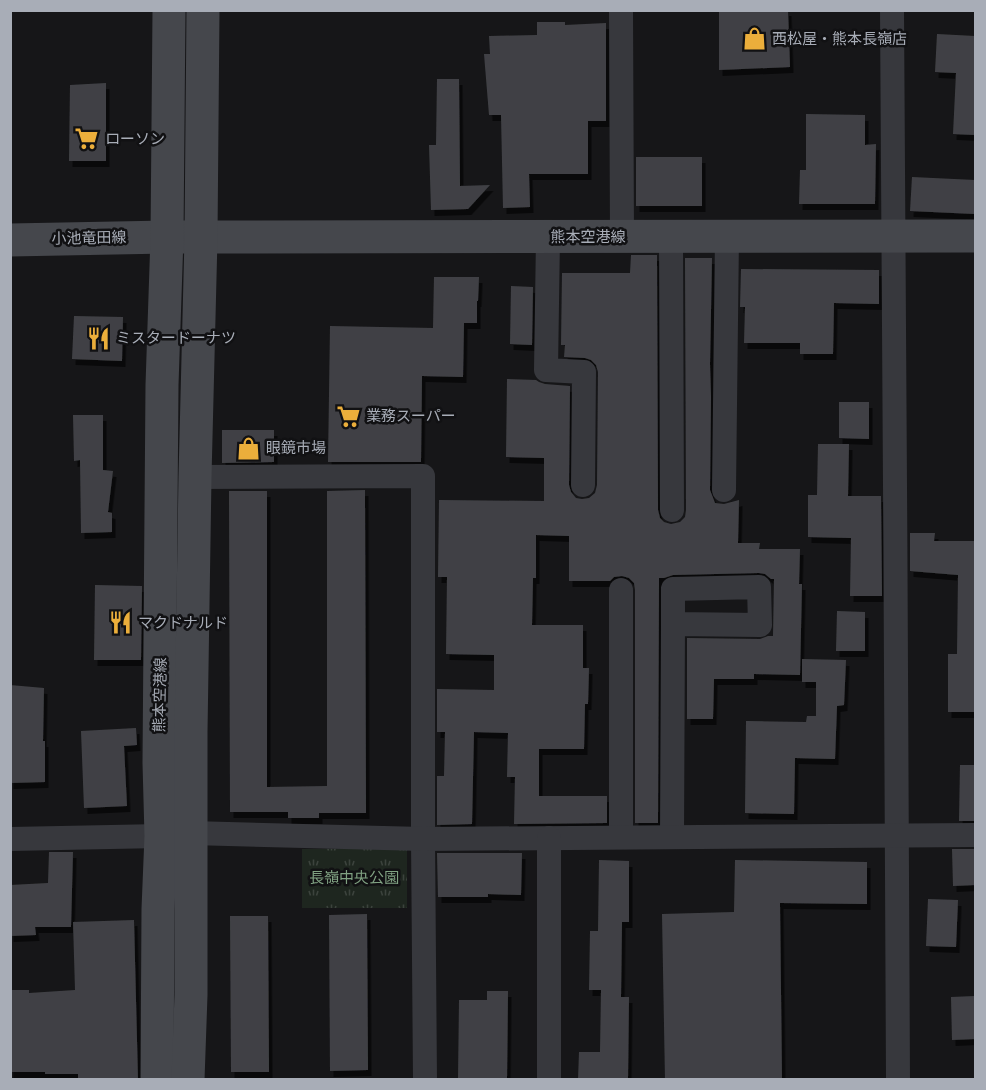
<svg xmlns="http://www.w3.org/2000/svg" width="986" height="1090" viewBox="0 0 986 1090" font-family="Raleway,'Noto Sans JP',sans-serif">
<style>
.park{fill:url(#park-tufts)}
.building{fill:#404145;filter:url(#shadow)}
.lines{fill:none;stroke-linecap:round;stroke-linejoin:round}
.street{stroke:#37383d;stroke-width:24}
.secondary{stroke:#45474c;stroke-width:33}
.labels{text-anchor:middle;stroke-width:5;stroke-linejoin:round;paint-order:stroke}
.poi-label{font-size:15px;fill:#a8adb7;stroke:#111113;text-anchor:start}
.street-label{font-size:15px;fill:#a8adb7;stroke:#111113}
.park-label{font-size:15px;fill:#80a182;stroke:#111113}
</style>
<defs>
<pattern id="park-tufts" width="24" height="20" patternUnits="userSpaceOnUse" patternTransform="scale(1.5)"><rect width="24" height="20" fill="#1e261f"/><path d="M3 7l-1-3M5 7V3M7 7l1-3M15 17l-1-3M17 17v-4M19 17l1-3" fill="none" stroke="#3c433d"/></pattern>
<filter id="shadow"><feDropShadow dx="3.5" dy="6" stdDeviation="0" flood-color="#0009"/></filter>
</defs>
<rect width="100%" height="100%" fill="#161618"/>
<polygon class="park" points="407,848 407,908 302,908 302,849"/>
<g class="building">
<polygon points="719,10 788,10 790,67 719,70"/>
<polygon points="537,22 565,22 565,25 606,23 606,121 588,121 588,174 529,174 530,207 503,208 501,115 489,115 484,54 490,54 489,36 537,35"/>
<polygon points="937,34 975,36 975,135 953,134 956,73 935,72"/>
<polygon points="437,79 459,79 460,186 490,185 468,209 431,210 429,145 436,145"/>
<polygon points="106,83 106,161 69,161 70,85"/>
<polygon points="806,114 865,115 865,145 876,144 875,204 799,204 800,170 806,170"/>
<rect x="636" y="157" width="66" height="49"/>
<polygon points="912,177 975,180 975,214 910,211"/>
<polygon points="631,255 657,255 658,510 660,518 664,522 671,524 680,522 685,517 686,510 685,258 712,258 710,364 711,397 710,490 715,503 724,504 739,500 738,543 760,543 759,549 800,549 799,584 802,584 800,675 754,674 754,679 714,679 713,719 687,719 687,638 760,639 768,636 773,636 774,579 771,579 765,574 759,573 673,575 664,578 659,578 658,823 635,823 635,590 634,583 629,578 622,576 614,577 610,581 569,581 569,536 536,535 536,578 533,578 532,625 583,625 583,668 589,668 588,704 585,704 584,749 539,749 539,796 607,796 607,823 514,824 515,777 507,777 508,733 474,732 472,824 437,825 437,776 444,776 445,732 437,732 437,689 494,690 494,655 446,654 447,577 438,577 439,500 544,501 544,458 506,457 507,379 536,380 539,382 545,384 570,386 569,485 571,492 576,498 582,499 589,498 595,493 597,485 598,372 596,365 591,360 585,358 564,357 565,345 561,345 562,273 630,273"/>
<polygon points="741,269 879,270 879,304 834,303 833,354 800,354 800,343 744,343 745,307 740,307"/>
<polygon points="434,277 479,277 478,301 477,301 477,323 464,323 463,377 422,376 421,462 328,462 330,326 433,328"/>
<polygon points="511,286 533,287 532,345 510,344"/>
<polygon points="74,316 123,317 122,361 72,359"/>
<polygon points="839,402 869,402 869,439 839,438"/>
<polygon points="73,415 103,415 103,470 113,471 108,512 112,513 112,532 81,533 80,460 74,461"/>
<polygon points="222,430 274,430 274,462 222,463"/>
<polygon points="818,444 849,444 848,496 881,496 882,596 850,596 851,538 808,537 808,495 817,495"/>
<polygon points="365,490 366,813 319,813 319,818 288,818 288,812 230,812 229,491 267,491 267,787 327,786 327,491"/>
<polygon points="910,533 935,533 934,541 975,541 975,712 948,712 948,654 957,654 958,575 910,571"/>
<polygon points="95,585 142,586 141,660 94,660"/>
<polygon points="837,611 865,612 865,651 836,651"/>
<polygon points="802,659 846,660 844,705 837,706 835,759 795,758 794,814 745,813 746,721 806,722 807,716 816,716 816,682 802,682"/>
<polygon points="10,685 44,688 43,741 45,741 45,782 10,783"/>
<polygon points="136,728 137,745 124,746 127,806 84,808 81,731"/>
<polygon points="960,765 975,765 975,821 959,821"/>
<polygon points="952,849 975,849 975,885 953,886"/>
<polygon points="49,852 73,852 71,927 35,927 36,935 10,936 10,885 48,883"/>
<polygon points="437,853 522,853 521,895 488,894 488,897 438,897"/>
<polygon points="599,860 629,861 629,922 622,922 621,997 629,997 628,1080 578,1080 579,1052 600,1052 601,990 589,990 590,931 598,931"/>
<polygon points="735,860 867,862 867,904 780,903 782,1080 665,1080 662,914 734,912"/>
<polygon points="928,899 958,900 956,947 926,946"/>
<polygon points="367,914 368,1070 330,1071 329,915"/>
<polygon points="230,916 268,916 269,1072 231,1072"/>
<polygon points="134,920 138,1080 78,1080 78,1074 45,1074 45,1072 10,1072 10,990 29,990 29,993 75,990 73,922"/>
<polygon points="487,991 508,991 507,1080 458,1080 459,1000 487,1000"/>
<polygon points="975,996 975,1039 952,1040 951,997"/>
</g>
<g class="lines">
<g class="street">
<polyline points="621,10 622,236"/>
<path d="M892,10C893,367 898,723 898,1080"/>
<polyline points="671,236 672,510"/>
<polyline points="548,237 546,370 584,372 583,485"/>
<polyline points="195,477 423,476 423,839 425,1080"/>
<polyline points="724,490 727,236"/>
<polyline points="621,837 621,590"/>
<polyline points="672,837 673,624 673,589 759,587 760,625 673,624"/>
<polyline points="10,839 161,836 191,833 423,839 976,835"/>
<polyline points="549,1080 549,838"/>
</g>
<g class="secondary">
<polyline points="10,240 167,237 976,236"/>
<polyline points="157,1080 158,909 161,836 159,763 162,385 167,237 169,10"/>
<polyline points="188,1080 191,995 191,732 195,477 201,238 203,10"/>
</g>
</g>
<defs>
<symbol id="shop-bare" viewBox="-9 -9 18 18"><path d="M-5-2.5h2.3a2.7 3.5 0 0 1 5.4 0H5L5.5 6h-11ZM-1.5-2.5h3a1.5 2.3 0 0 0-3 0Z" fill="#ebae3b" stroke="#111113" stroke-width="2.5" paint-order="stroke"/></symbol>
<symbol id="supermarket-bare" viewBox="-9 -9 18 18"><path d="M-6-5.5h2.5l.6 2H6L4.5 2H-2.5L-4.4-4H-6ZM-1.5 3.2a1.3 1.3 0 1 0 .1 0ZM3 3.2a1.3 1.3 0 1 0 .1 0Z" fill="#ebae3b" stroke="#111113" stroke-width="2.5" paint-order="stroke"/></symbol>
<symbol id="restaurant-bare" viewBox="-9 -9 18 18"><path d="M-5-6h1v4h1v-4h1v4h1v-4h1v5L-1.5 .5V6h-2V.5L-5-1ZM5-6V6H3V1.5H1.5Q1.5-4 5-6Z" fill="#ebae3b" stroke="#111113" stroke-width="2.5" paint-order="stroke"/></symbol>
</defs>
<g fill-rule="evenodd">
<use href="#shop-bare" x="738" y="22" width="33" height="33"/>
<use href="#supermarket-bare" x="70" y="122" width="33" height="33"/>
<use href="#restaurant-bare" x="82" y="322" width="33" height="33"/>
<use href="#supermarket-bare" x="332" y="400" width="33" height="33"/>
<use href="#shop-bare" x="232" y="432" width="33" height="33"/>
<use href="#restaurant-bare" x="104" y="606" width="33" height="33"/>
</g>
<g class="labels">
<g class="poi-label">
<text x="772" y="44">西松屋・熊本長嶺店</text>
<text x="105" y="144">ローソン</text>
<text x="116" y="343">ミスタードーナツ</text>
<text x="366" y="421">業務スーパー</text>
<text x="266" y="453">眼鏡市場</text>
<text x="138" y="628">マクドナルド</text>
</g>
<g class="street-label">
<text x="588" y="242">熊本空港線</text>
<text transform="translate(89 238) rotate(-1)" y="5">小池竜田線</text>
<text transform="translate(160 695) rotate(-89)" y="5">熊本空港線</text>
</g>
<g class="park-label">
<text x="354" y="883">長嶺中央公園</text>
</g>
</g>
<rect width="986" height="1090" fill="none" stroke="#a8adb7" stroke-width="24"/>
</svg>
